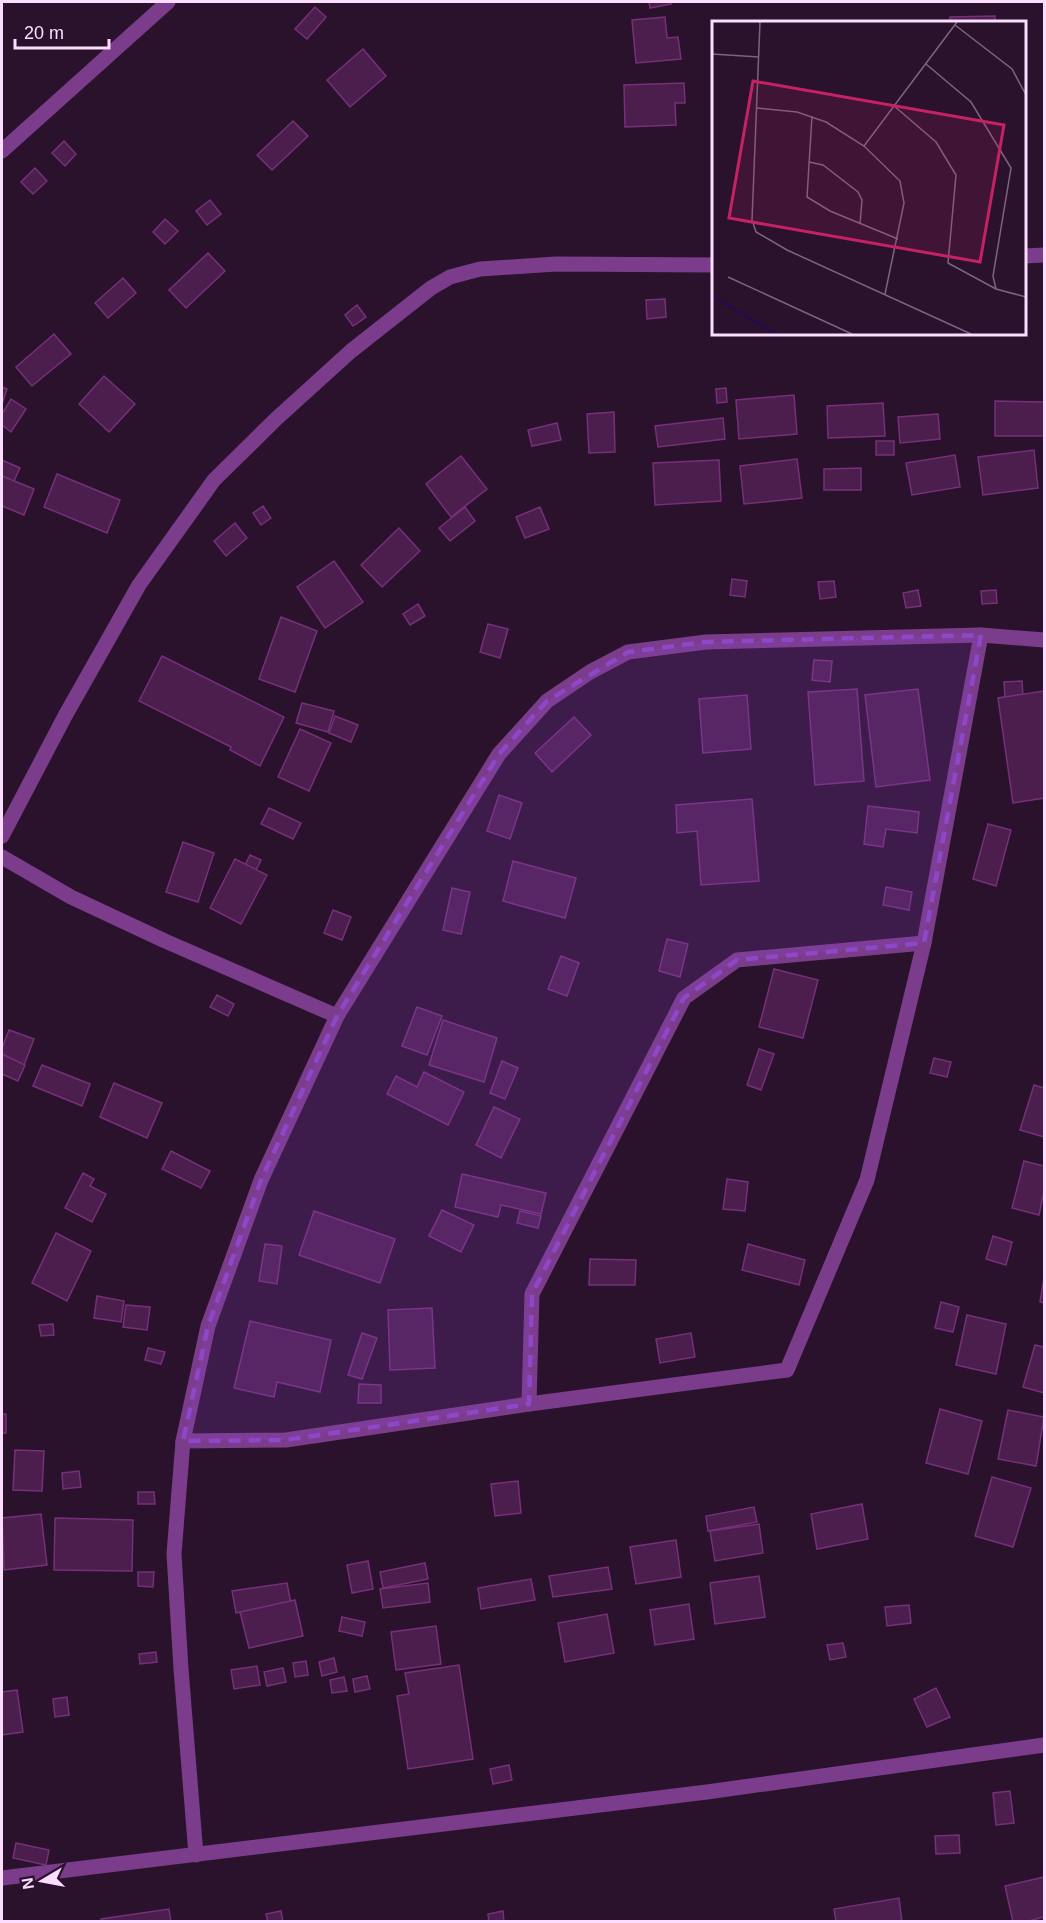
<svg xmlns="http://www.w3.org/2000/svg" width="1046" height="1923" viewBox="0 0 1046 1923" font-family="Helvetica,sans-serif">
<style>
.building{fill:#4b1e4d;stroke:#763079;stroke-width:1.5}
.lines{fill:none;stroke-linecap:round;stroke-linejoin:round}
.minor{stroke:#7b3d8b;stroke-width:15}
.marked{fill:#8e47c9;fill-opacity:0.2;stroke:#8e47c9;stroke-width:4.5;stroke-dasharray:12 8;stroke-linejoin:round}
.inset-river{fill:none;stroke:#250b4c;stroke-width:3}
.inset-road{fill:none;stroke:#7e6380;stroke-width:1.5}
.view{fill:#c52263;fill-opacity:0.15;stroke:#c52263;stroke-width:3}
.inset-edge{fill:none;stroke:#fbddff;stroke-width:3}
</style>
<rect width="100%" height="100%" fill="#2a122c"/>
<g class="building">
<polygon points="649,2 670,2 671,4 650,8"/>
<polygon points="315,7 326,17 307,39 295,29"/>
<polygon points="995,16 995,22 950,22 950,17"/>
<polygon points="665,17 667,38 678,37 681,59 636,63 632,20"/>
<polygon points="363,49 386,76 350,107 327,80"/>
<polygon points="684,83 685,103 675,103 676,125 625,127 624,85"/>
<polygon points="293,121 308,136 272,170 257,155"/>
<polygon points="64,141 76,154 65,166 52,153"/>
<polygon points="35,168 47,181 33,194 21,182"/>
<polygon points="210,200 221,214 207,225 196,211"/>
<polygon points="165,219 178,231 165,244 153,232"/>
<polygon points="208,253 225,271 186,308 169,290"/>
<polygon points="123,278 136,293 108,318 95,303"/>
<polygon points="665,299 666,317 647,319 646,300"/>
<polygon points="357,305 366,317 353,326 345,315"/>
<polygon points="54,334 71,354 32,386 16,367"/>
<polygon points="104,376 135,404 109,432 79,404"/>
<polygon points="2,387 7,389 2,404"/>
<polygon points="726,388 727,402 717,403 716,389"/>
<polygon points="794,395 797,434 739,439 736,400"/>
<polygon points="11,399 26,409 11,432 2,425 2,414"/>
<polygon points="995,401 1044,402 1044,436 995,436"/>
<polygon points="883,403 885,436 828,438 827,406"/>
<polygon points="614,412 615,452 589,453 587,414"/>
<polygon points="938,414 940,439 900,443 898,417"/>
<polygon points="723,418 725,439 658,447 655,426"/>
<polygon points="557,423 561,440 532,446 528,430"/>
<rect x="876" y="441" width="18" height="14"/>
<polygon points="1034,450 1038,488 983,495 978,457"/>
<polygon points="955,455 960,487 912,495 906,463"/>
<polygon points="461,456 487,489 451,517 426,484"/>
<polygon points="797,459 802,498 744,504 740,466"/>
<polygon points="2,460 20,468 13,483 2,477"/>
<polygon points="719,460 721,501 655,505 653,463"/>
<polygon points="861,468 861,490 824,490 824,469"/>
<polygon points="57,474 120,500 107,533 44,507"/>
<polygon points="2,476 34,489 24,515 2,506"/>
<polygon points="263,506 271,518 261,525 253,513"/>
<polygon points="465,507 475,521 450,541 439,528"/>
<polygon points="540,507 549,529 525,538 516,517"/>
<polygon points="235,523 247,538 226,556 214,541"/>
<polygon points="399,528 420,551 382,587 361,565"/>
<polygon points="334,561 363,602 325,628 297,587"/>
<polygon points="732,579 747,581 745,597 730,595"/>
<polygon points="834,581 836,597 820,599 818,582"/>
<polygon points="918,590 921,606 906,608 903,593"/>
<polygon points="996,590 997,603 982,604 981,591"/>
<polygon points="418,604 425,616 410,625 403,614"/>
<polygon points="281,617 317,631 295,692 259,679"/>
<polygon points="488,624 508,629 500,658 480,652"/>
<polygon points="162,656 284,717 260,766 230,750 231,747 139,701"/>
<polygon points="814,660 832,661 830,682 812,680"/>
<polygon points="1022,681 1023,696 1005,697 1004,682"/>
<polygon points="857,689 864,781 815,785 808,692"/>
<polygon points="918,689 930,780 876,787 865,695"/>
<polygon points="1044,691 1044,798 1013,803 998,698"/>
<polygon points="747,695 751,749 703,753 699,699"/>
<polygon points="302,703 334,711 328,732 296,723"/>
<polygon points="335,716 358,725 351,742 329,733"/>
<polygon points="574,717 591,735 552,772 535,753"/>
<polygon points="300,729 331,743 309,791 278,777"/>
<polygon points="499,795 522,803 510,839 487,831"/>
<polygon points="752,799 759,881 701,885 697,831 677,833 676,805"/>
<polygon points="868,806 919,812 917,833 886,829 883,847 864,844"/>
<polygon points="269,808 301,823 293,839 261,824"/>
<polygon points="988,824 1011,830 996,886 973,879"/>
<polygon points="183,842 214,853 198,902 166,892"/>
<polygon points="250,855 261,860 256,870 245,865"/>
<polygon points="235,859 267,875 241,924 210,908"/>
<polygon points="513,861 576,878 565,918 503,901"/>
<polygon points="886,887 912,892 909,910 883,905"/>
<polygon points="452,888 470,892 461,934 443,930"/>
<polygon points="333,910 351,917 342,940 324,933"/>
<polygon points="667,939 688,944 680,977 659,971"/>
<polygon points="561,956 579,963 567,996 548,989"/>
<polygon points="774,969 818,980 803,1038 759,1027"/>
<polygon points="217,995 234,1004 228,1016 210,1007"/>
<polygon points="417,1007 442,1016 427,1055 402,1046"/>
<polygon points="443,1020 497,1038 484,1082 429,1065"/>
<polygon points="9,1030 34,1039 24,1065 2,1056 2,1048"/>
<polygon points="759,1049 774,1054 761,1090 747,1085"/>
<polygon points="2,1054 25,1065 18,1081 2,1074"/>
<polygon points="934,1058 951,1062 947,1077 930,1073"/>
<polygon points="502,1061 518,1068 505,1099 490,1093"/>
<polygon points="42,1065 90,1084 82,1106 33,1086"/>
<polygon points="424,1072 464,1092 448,1125 387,1094 396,1076 417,1087"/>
<polygon points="114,1083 162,1103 147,1138 100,1117"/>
<polygon points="1034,1085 1044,1088 1044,1137 1020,1130"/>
<polygon points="494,1107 520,1119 501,1158 476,1145"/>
<polygon points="171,1151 210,1171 201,1188 162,1169"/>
<polygon points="1024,1161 1044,1166 1044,1191 1039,1215 1012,1208"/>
<polygon points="83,1173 94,1179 90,1186 106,1194 92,1222 65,1208"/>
<polygon points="462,1174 546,1193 541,1214 501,1205 498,1217 455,1207"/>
<polygon points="727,1179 748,1182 745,1211 723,1209"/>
<polygon points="442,1210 474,1225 461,1252 429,1236"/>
<polygon points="314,1211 395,1239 380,1283 299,1255"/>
<polygon points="520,1211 541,1216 538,1228 517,1223"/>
<polygon points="56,1233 91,1251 67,1301 32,1283"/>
<polygon points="993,1236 1012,1242 1006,1265 986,1259"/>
<polygon points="265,1244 282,1246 277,1284 259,1281"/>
<polygon points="748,1244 805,1260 799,1285 742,1270"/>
<polygon points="590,1259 636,1260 635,1285 589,1285"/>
<polygon points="1044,1278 1044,1303 1040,1302"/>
<polygon points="97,1296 124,1301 121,1322 94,1318"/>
<polygon points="941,1302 959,1307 953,1332 935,1328"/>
<polygon points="126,1305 150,1307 147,1330 123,1327"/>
<polygon points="432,1308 435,1368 390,1370 388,1310"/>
<polygon points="967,1315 1006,1324 996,1374 956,1365"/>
<polygon points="250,1321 331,1340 320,1392 277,1382 274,1397 234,1388"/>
<polygon points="53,1324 54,1335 41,1336 39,1325"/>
<polygon points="362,1333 377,1338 362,1379 348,1375"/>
<polygon points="691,1333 695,1357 660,1363 656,1339"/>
<polygon points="1035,1345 1044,1347 1044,1393 1023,1387"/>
<polygon points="148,1348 165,1352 161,1364 145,1360"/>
<polygon points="359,1384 381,1385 381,1403 358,1403"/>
<polygon points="940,1409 982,1421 968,1474 926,1463"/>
<polygon points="1008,1410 1044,1417 1036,1466 998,1459"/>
<rect x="2" y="1414" width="4" height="19"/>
<polygon points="15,1450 44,1451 42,1491 13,1490"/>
<polygon points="79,1471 81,1487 63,1489 62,1473"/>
<polygon points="992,1477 1031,1488 1013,1547 975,1536"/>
<polygon points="518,1481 521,1513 495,1516 491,1484"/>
<polygon points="138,1492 154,1492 155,1504 138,1504"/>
<polygon points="862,1504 868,1539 817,1549 811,1514"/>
<polygon points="754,1507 757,1522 708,1531 706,1516"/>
<polygon points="41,1514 47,1565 4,1570 2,1518"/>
<polygon points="55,1518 133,1520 132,1571 54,1570"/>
<polygon points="759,1524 763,1553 715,1561 710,1531"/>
<polygon points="676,1540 681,1577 636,1584 630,1547"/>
<polygon points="368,1561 373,1589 352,1593 347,1565"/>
<polygon points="425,1563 428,1579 383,1588 380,1572"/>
<polygon points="608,1567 612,1589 553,1597 549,1576"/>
<polygon points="138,1572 154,1572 153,1587 138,1586"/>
<polygon points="759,1576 765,1617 715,1624 710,1583"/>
<polygon points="531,1579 535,1600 481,1609 478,1588"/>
<polygon points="287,1583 291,1604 236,1613 232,1591"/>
<polygon points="428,1583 430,1602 383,1608 380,1589"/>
<polygon points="295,1600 303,1636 249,1648 240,1612"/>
<polygon points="689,1604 694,1639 655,1645 650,1610"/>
<polygon points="909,1605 911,1623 887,1626 885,1607"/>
<polygon points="607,1614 614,1653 565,1662 558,1623"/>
<polygon points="342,1617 365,1622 362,1636 339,1631"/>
<polygon points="436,1626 441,1664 396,1670 391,1632"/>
<polygon points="843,1643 846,1657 830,1660 827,1645"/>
<polygon points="156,1652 157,1662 140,1664 139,1654"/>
<polygon points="334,1658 337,1672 322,1676 319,1662"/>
<polygon points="306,1661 308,1675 295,1677 293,1663"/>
<polygon points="459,1665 473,1759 408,1769 397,1696 409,1694 405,1673"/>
<polygon points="257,1666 260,1685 234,1689 231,1670"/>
<polygon points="283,1668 286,1682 267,1686 264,1672"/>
<polygon points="367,1676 370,1689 355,1692 353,1679"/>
<polygon points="344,1677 347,1691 332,1693 330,1680"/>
<polygon points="936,1688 950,1717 927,1727 914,1699"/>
<polygon points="17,1690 23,1732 2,1735 2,1692"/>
<polygon points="67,1697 69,1715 55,1717 53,1699"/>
<polygon points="509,1765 512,1780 493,1784 490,1769"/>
<polygon points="1010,1791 1014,1823 996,1825 993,1793"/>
<polygon points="959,1835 960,1853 936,1854 935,1836"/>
<polygon points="16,1843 49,1850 46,1865 13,1858"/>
<polygon points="1044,1877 1044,1917 1025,1922 1013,1922 1005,1886"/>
<polygon points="899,1898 902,1922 836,1922 834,1909"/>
<polygon points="169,1909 171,1922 101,1922 101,1919"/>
<polygon points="281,1911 283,1922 268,1922 266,1914"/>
<polygon points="503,1911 504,1922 489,1922 488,1914"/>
</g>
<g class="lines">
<g class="minor">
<polyline points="2,151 168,2"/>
<polyline points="1024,256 1044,255"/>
<polyline points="2,836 65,716 139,585 214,480 276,419 351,351 431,288 450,277 480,269 556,264 713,265"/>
<polyline points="2,857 71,897 165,941 337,1016"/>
<polyline points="529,1404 532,1294 684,998 737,960 924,943"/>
<polyline points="183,1441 286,1440 529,1404 787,1370 867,1180 924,943 981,635"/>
<polyline points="196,1855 181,1669 174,1554 183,1441 208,1326 261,1180 337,1016 499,754 547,701 590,672 628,652 706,642 981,635 1044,640"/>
<polyline points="2,1878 707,1792 1044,1745"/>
</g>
</g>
<path class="marked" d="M981,635L924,943L737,960L684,998L532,1294L529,1404L286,1440L183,1441L208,1326L261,1180L337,1016L499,754L547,701L628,652L706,642Z"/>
<g transform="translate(712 21)">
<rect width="314" height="314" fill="#2a122c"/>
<path class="inset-river" d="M0,275L65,313"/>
<path class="inset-road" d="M48,1L40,199L44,211L75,229L259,313M243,4L300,48L314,74M0,33L47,36M214,43L259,81L299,147L281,255L284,268M181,84L224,121L244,154L236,242L284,268L314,276M45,87L85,91L114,101L152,125L188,160L192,182L173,273M100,95L95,176L118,190L186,218M152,125L245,1M97,141L111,144L146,171L150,179L148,203M16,256L140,313"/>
<path class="view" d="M41,60L292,104L268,241L17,197Z"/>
<rect width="314" height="314" class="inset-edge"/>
</g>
<rect width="1046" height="1923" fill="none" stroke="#fbddff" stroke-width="6"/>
<g transform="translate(42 1881) rotate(260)" stroke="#2a122c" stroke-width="4.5" paint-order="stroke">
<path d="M0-4.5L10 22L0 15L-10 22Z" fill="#fbddff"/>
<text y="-9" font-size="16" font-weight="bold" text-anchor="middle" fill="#fbddff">N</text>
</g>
<path d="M15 39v9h94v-9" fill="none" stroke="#fbddff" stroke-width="3"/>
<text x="24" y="39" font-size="18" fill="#fbddff" stroke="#2a122c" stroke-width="4.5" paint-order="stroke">20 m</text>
</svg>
